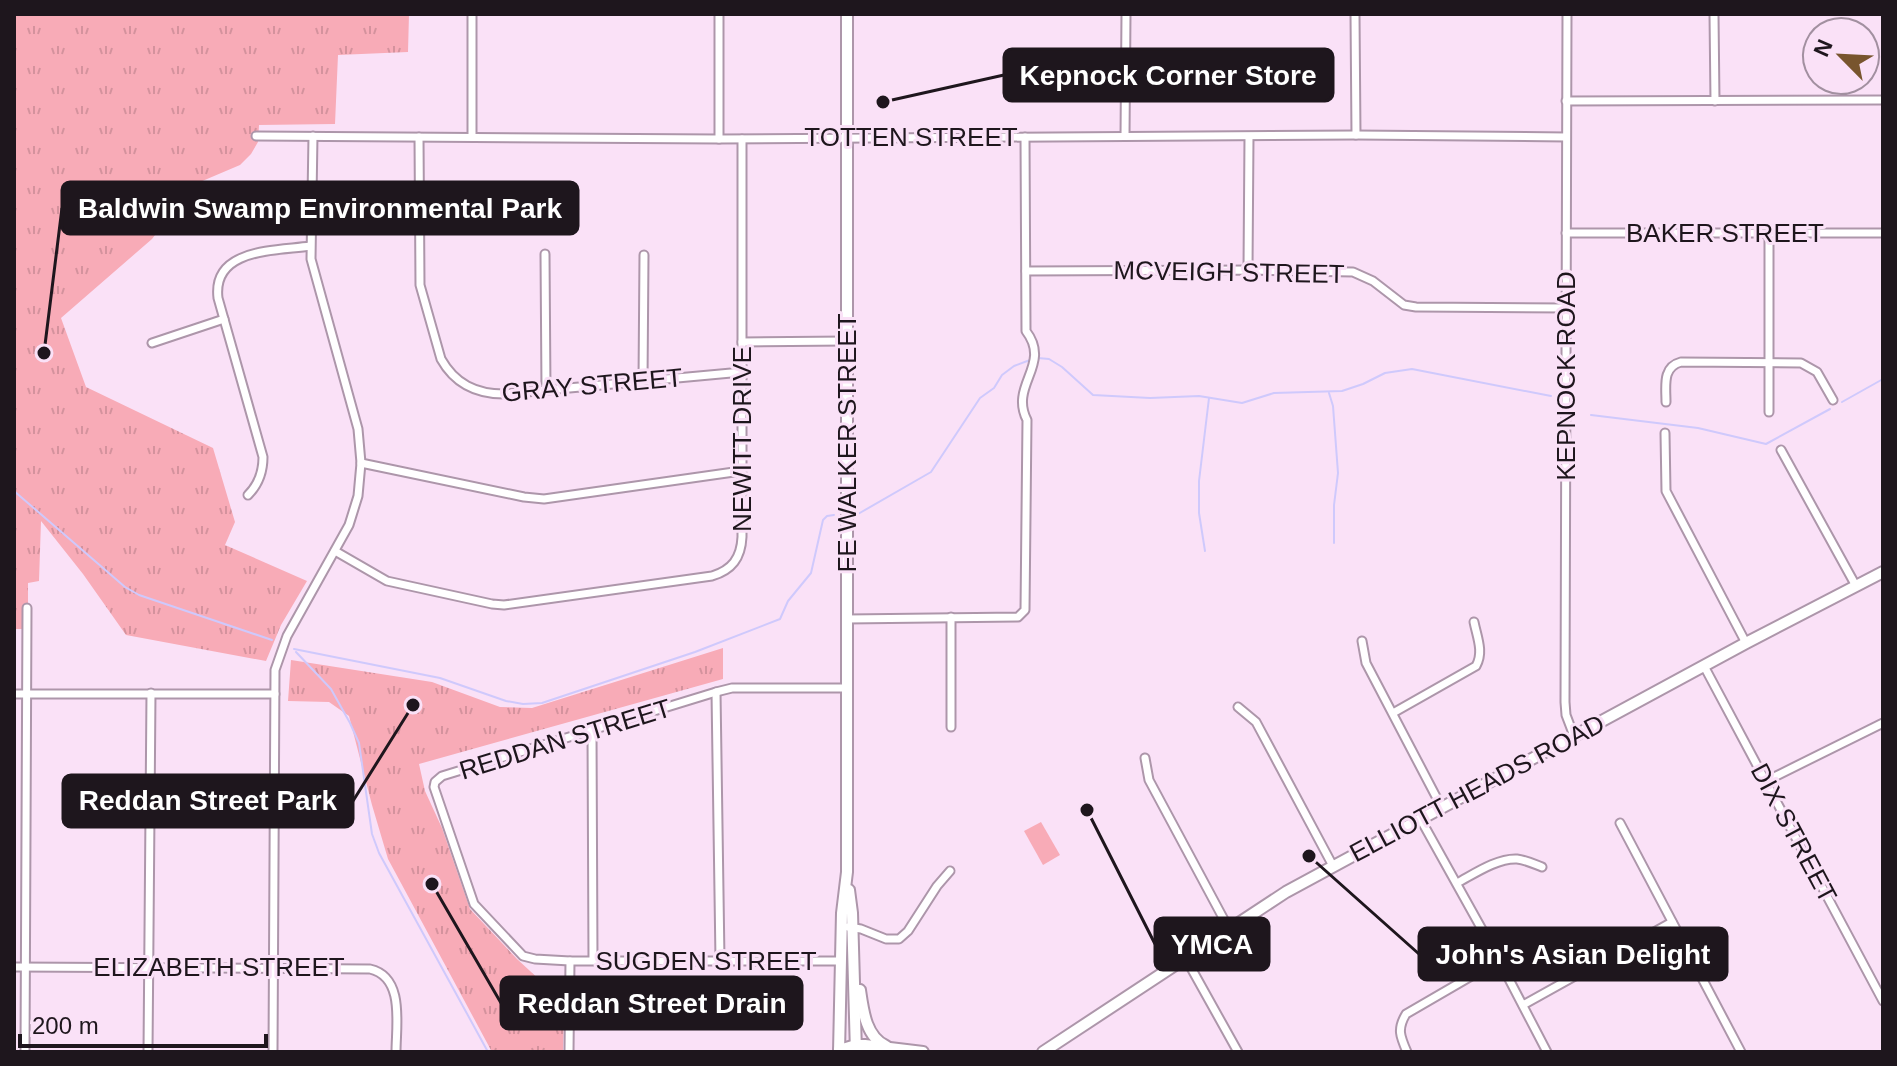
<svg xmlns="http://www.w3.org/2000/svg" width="1897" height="1066" viewBox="0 0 1897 1066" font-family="Helvetica,sans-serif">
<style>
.park{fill:url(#park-tufts)}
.pitch{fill:#f8abb7}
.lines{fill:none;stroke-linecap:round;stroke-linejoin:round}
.stream{stroke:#cfc9fc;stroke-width:2}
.street-casing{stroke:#ad96aa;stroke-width:11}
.secondary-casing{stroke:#ad96aa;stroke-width:14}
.street{stroke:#fff;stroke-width:7}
.secondary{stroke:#fff;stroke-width:10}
.labels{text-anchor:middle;stroke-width:6;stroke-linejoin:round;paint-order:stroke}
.street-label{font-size:26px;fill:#1e161d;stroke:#fae1f7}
.leader{fill:none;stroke:#1e161d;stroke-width:3}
.callout-dot{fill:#1e161d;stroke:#fae1f7;stroke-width:3}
.callout{fill:#1e161d;stroke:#1e161d;stroke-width:3}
.callout-label{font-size:28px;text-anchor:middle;font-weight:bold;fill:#fff}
</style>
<defs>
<pattern id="park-tufts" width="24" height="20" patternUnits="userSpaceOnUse" patternTransform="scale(2)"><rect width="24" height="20" fill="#f8abb7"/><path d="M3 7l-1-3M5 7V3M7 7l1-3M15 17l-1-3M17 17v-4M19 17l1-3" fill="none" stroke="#d4929d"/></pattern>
</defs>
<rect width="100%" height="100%" fill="#fae1f7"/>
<g class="park">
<polygon points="14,14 409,14 408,52 338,55 335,124 259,125 258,142 251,154 240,165 200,182 189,190 152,239 61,318 86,387 213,448 235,522 225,545 307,581 281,625 266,661 126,635 83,574 41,521 39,581 28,583 28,629 14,629"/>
<polygon points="723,648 723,679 419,764 425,791 442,828 470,909 517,959 555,994 564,1013 563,1052 492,1052 388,859 372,805 349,716 329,702 288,701 291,660 432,682 500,707 532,708"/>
</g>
<polygon class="pitch" points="1041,822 1060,855 1043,865 1024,831"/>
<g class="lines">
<g class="stream">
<polyline points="1038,358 1049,359 1062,367 1093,395 1150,398 1199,396 1242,403 1274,393 1342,391 1363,384 1385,373 1412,369 1551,396"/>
<polyline points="1329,393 1333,406 1338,473 1334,505 1334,543"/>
<polyline points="1842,402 1883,379"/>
<polyline points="1591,415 1698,428 1766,444 1830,409"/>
<polyline points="14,491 125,587 139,595 272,640"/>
<polyline points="858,514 931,472 980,398 994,388 1002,375 1014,366 1030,360"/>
<polyline points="1205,551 1199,513 1199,481 1209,398"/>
<polyline points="294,649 440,678 506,701 523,704 542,703 695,652 780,619 788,601 811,573 823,520 827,516 834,515"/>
<polyline points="296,652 331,689 350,723 359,743 372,834 379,853 488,1052"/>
</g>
<defs>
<g id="street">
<polyline points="719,14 719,139"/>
<polyline points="1355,14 1356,135"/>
<polyline points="1567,14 1565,702 1566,715 1574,736"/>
<polyline points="1714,14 1715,101"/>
<polyline points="1566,101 1883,100"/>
<polyline points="256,136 719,139 1356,135 1566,137"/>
<polyline points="1125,136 1126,14"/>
<path d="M419,137L420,285L441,359C455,384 476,394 504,394L742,372"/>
<polyline points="472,137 472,14"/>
<polyline points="1566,233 1883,233"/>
<polyline points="545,254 546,389"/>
<polyline points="1248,270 1249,137"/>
<polyline points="1026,271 1248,270 1353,272 1373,281 1404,305 1416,307 1566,308"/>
<polyline points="742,342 847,341"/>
<polyline points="152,343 224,319"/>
<polyline points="643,381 644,255"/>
<path d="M1666,402C1666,386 1662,367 1681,362L1801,363L1817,372L1833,400"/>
<polyline points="1769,412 1769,233"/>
<polyline points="1665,433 1666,491 1746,643"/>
<polyline points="1781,450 1856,586"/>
<polyline points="361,463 524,497 544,499 741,471"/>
<path d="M248,495C259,484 263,472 263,457L218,298C212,248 276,251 310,246"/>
<path d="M335,551L387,581L492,604L504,605L712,576C732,570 741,558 742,537V139"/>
<polyline points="951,617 951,727"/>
<path d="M847,619L1018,617L1025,610L1027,420C1009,385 1052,365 1026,331L1025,137"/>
<polyline points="1362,641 1366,663 1442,808"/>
<polyline points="1704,666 1883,1001"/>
<polyline points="716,692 720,960"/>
<polyline points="14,694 275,694"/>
<polyline points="1238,707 1256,722 1333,866"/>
<path d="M1393,713L1476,666C1484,652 1477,637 1474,622"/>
<polyline points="592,731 593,960"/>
<polyline points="1145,758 1149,780 1229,929"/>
<polyline points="1766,781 1883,723"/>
<polyline points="1421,820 1499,960 1547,1052"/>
<polyline points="1620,823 1741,1052"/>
<path d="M1457,883C1474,874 1497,858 1517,859C1526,860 1534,864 1542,867"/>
<polyline points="848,927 861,929 886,939 899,939 908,931 937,886 950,871"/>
<polyline points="1185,957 1238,1052"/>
<polyline points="841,961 570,961 535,959 523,956 474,904 434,787 435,782 442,776 716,692 732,688 846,688"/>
<path d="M14,967L370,969C405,977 396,1025 396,1052"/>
<polyline points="1523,1005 1672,922"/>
<polyline points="25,1052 27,608"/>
<polyline points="148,1052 151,693"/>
<polyline points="273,1052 275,670 287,636 349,525 358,496 361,463 358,429 311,259 313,136"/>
<polyline points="569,1052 570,961"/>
<path d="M1407,1052C1400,1036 1397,1029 1406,1014L1499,960"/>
</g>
<g id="secondary">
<polyline points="849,890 852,913 856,1052"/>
<path d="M860,990C863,1011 866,1037 886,1046"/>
<polyline points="839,1050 856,1045 865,1045 923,1052"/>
<polyline points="839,1052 842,913 847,872 847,14"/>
<polyline points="1043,1052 1286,892 1746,643 1883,572"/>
</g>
</defs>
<use href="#street" class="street-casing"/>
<use href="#secondary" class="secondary-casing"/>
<use href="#street" class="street"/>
<use href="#secondary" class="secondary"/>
</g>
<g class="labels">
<g class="street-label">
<text x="911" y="146">TOTTEN STREET</text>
<text x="1725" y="242">BAKER STREET</text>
<text transform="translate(1229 272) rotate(1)" y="9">MCVEIGH STREET</text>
<text transform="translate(1566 376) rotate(-90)" y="9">KEPNOCK ROAD</text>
<text transform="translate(592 385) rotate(-5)" y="9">GRAY STREET</text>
<text transform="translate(742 439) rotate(-90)" y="9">NEWITT DRIVE</text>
<text transform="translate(847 443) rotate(-90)" y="9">FE WALKER STREET</text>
<text transform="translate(565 739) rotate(-17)" y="9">REDDAN STREET</text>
<text transform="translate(1477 788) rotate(-28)" y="9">ELLIOTT HEADS ROAD</text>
<text transform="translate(1794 833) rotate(62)" y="9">DIX STREET</text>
<text x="706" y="970">SUGDEN STREET</text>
<text x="219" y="976">ELIZABETH STREET</text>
</g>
</g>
<path class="leader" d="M883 102L1004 75M44 353L62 208M413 705L353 801M1087 810L1155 944M1309 856L1419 954M432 884L501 1003"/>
<g class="callout-dot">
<circle cx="883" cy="102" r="8"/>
<circle cx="44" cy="353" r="8"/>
<circle cx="413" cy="705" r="8"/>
<circle cx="1087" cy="810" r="8"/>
<circle cx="1309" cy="856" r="8"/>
<circle cx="432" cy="884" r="8"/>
</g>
<g class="callout">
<rect x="1004" y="49" width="329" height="52" rx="8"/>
<rect x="62" y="182" width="516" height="52" rx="8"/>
<rect x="63" y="775" width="290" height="52" rx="8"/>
<rect x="1155" y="918" width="114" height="52" rx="8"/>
<rect x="1419" y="928" width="308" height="52" rx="8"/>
<rect x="501" y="977" width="301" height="52" rx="8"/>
</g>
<g class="callout-label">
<text x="1168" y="85">Kepnock Corner Store</text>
<text x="320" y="218">Baldwin Swamp Environmental Park</text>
<text x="208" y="810">Reddan Street Park</text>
<text x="1212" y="954">YMCA</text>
<text x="1573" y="964">John's Asian Delight</text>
<text x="652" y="1013">Reddan Street Drain</text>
</g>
<rect width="1897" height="1066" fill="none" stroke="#1e161d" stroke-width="32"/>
<g transform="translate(1841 56) rotate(294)"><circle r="38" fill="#fae1f7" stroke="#a290a0" stroke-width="2"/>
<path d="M0-6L14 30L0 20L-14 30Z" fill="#78552e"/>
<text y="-12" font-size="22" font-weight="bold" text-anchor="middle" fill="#1e161d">N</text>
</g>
<path d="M20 1034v12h246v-12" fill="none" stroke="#1e161d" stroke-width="4"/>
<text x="32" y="1034" font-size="24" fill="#1e161d" stroke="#fae1f7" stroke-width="6" paint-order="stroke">200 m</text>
</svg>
